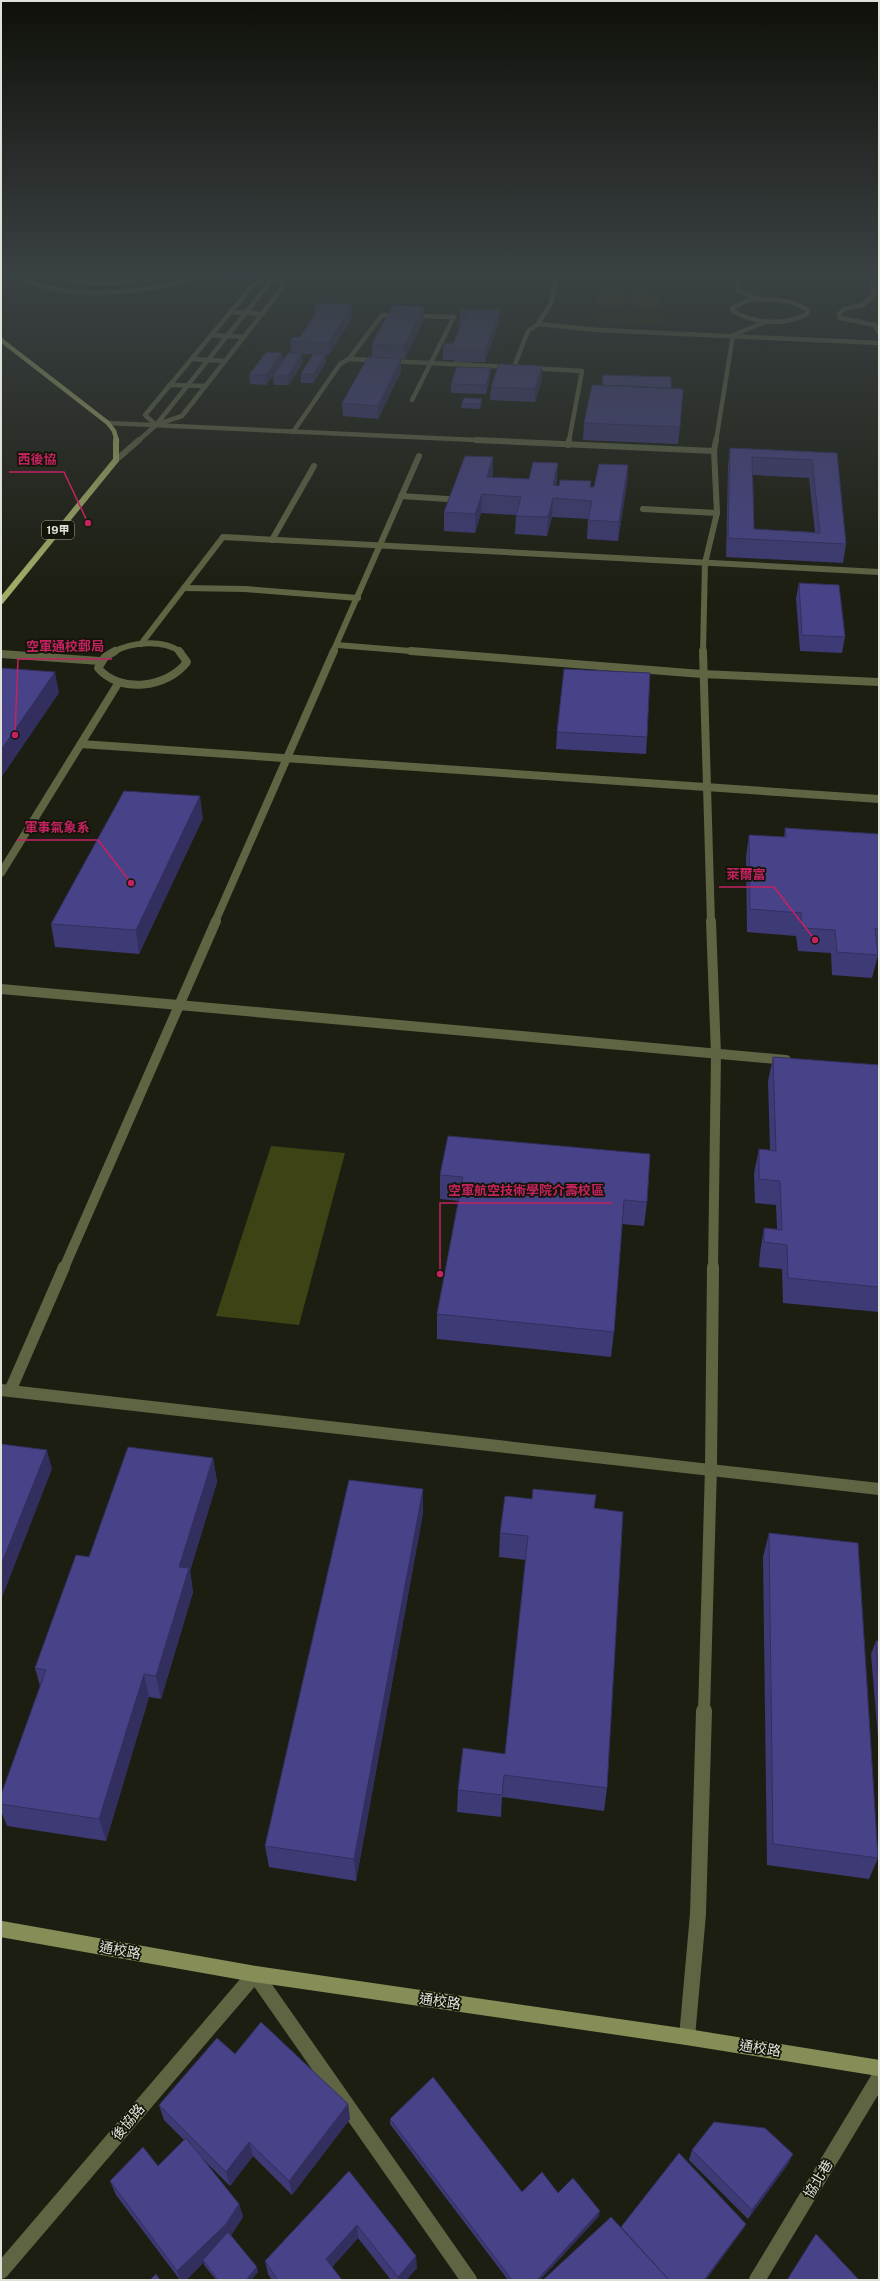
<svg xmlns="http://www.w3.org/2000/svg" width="880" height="2281" viewBox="0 0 880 2281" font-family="'Public Sans','Noto Sans TC',sans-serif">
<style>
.green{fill:#272b01}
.water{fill:#3e4315}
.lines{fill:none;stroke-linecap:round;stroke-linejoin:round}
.lane-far5{stroke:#5f6443;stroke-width:4.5}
.lane-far4{stroke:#5f6443;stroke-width:6}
.lane-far3{stroke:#5f6443;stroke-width:8}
.lane-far2{stroke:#5f6443;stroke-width:10}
.lane-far1{stroke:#5f6443;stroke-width:12}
.lane{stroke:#5f6443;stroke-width:16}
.street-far2{stroke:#5f6443;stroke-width:4.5}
.street-far1{stroke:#5f6443;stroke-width:6}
.street{stroke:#5f6443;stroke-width:16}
.secondary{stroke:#868d57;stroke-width:16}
.primary-far1{stroke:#a4ad66;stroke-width:4.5}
.primary{stroke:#a4ad66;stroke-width:6}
.wall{fill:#3e3a75;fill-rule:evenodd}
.shaded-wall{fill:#322f5f}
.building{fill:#484388;stroke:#322f5f;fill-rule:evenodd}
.labels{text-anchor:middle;stroke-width:3.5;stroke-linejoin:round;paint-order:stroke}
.shield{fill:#131508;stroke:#a2a49a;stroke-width:1}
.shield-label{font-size:11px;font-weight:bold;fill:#e0e2d9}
.near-street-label{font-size:14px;fill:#e0e2d9;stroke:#131508}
.leader{fill:none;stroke:#c42261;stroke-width:1.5}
.callout-dot{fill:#c42261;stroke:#131508;stroke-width:1.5}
.callout-label{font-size:13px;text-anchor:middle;font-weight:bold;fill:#c42261;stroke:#131508;stroke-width:3.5;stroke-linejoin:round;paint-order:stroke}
</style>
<rect width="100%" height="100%" fill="#1c1e11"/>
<g class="green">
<polygon points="599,293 626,294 624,308 595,307"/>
<polygon points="632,294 660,295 659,309 630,308"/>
<polygon points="595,311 663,314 662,323 593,320"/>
</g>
<polygon class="water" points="271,1146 345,1153 299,1325 216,1316"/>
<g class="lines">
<g class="lane-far5">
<path d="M17,276C63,302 148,294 197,276"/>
<path d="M54,276C87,288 123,284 157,276"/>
<polyline points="738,276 738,291 758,299"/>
<polyline points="869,276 875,294 863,305 844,309 839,314 840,318 875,325 879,333"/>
<path d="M772,299L795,303L808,310L807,314C784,326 756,324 733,311L732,308L749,300Z"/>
<polyline points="230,312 262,314"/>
<polyline points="538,324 598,330 879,343"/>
<polyline points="211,335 244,337"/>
<polyline points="191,359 225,361"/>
<polyline points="349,359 511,367"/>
<polyline points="514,367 528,331 538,324 551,303 556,280"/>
<polyline points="529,368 582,371 569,441"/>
<polyline points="169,385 205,386"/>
<polyline points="108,423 498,441"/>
<polyline points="161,423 182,416 283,287 279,276"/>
<polyline points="156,425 145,415 253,285 270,276"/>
<polyline points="293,432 340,364 349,359 382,315 454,317 412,400"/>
<polyline points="716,441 733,335 768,321"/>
</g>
<g class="lane-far4">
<polyline points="476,440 714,451 716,440"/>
<polyline points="568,445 569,440"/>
<polyline points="401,496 463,500"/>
<polyline points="643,509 717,513"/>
<polyline points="272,540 314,466"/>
<polyline points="184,588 245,589 358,598"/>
<polyline points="141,644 223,537 879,572"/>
<polyline points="337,645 423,652"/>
<path d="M113,652C132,642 162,639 181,652"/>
<polyline points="333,652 419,456"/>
<polyline points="703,652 705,563 717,513 714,451"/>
</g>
<g class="lane-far3">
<path d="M115,651L105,657L98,668C120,694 167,688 187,662L179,651"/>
<polyline points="411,651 702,674 879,682"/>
<polyline points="703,651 711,922"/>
<polyline points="1,654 100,661"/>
<polyline points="81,744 879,799"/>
<polyline points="1,873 119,682"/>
<polyline points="215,922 334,651"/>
</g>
<g class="lane-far2">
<polyline points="711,921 716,1055 713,1268"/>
<polyline points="1,989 786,1060"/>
<polyline points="64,1268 216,921"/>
</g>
<g class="lane-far1">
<polyline points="1,1390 879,1489"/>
<polyline points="10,1391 64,1267"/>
<polyline points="704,1712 711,1468 713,1267"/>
</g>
<g class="lane">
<polyline points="255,1974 469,2280"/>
<polyline points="687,2037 698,1914 704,1711"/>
<polyline points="757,2280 879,2078"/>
</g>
<polyline class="street-far2" points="138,441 156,425 275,276"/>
<polyline class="street-far1" points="116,460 139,440"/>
<polyline class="street" points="1,2271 255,1974"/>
<polyline class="secondary" points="1,1929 255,1974 687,2037 879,2068"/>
<polyline class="primary-far1" points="1,340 108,423 114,431 117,441"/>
<polyline class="primary" points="1,601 116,460 116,440"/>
</g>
<g class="wall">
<polygon points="220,276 247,276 245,279 220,278"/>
<polygon points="317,303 353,317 329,355 326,355 326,362 313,383 301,383 301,374 313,354 302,354 303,362 289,385 274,385 273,376 277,370 266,385 250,384 249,375 282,353 283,360 291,353 290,341 300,337 315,315 314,307"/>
<polygon points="424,307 424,319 405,359 372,357 372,344"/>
<polygon points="500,310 499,322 485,362 454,362 454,360 443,360 443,347 453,344 461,325 459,325 460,313"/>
<polygon points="401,359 401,372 378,419 343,416 342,403"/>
<polygon points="542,366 542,379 535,402 490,400 491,387"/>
<polygon points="490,377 486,394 451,393 451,384"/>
<polygon points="671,388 680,427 678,444 583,440 584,423"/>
<polygon points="482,399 482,404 480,409 461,408 462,403"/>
<path d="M730,448L837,453L846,544L843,563L726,557L728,466ZM753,475L809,478L815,532L754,529Z"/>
<polygon points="628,465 627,483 618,541 587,539 588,519 552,517 547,536 515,534 516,515 481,513 475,533 444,531 444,512 493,475 492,477 557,481 556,486 594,487"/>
<polygon points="799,583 845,637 842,653 800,651 796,598"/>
<polygon points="557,732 647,737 646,754 556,749"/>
<polygon points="203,818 139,954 55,947 51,924"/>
<polygon points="785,828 879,834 879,952 877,952 878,955 872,978 832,975 831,953 798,951 796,936 747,932 746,857 749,835 784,837"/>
<polygon points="773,1057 879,1065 879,1312 783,1303 782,1269 759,1267 760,1253 764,1228 777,1229 776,1205 755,1203 754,1173 759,1149 770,1150 768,1081"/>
<polygon points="448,1136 647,1202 644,1226 622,1224 614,1332 611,1357 437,1339 437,1314 458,1201 440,1199 440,1175"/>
<polygon points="213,1458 217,1482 190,1571 193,1592 161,1699 149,1697 106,1841 7,1826 1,1811 1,1795 40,1686 35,1668 89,1557"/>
<polygon points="594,1508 607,1788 604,1811 502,1797 501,1817 457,1812 458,1790 505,1754 526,1560 499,1557 500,1533"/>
<polygon points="423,1513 356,1881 269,1867 265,1846"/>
<polygon points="769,1533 878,1858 869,1879 767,1865 763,1557"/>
<polygon points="876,1641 879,1641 879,1750 871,1654"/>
<polygon points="235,2054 348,2104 350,2119 292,2195 253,2156 230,2186 203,2159 239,2204 243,2217 231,2235 258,2272 251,2280 216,2280 204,2265 204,2262 186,2280 180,2280 116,2195 110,2181 158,2166 184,2140 164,2120 159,2105"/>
<polygon points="390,2119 522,2192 558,2193 599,2216 540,2280 508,2280 390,2124"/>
<polygon points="692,2150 793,2154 788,2164 748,2219 689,2160"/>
<polygon points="349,2171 417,2268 406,2280 391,2280 358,2238 332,2267 342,2280 272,2280 268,2274 265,2261"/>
</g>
<g class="shaded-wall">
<polygon points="352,305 353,317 329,355 329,343"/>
<polygon points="424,307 424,319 405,359 404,346"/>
<polygon points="500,310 499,322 485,362 485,350"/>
<polygon points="282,353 283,361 266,385 266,375"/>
<polygon points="302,353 303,362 289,385 288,376"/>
<polygon points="326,354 326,362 313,383 313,374"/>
<polygon points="401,359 401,372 378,419 378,406"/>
<polygon points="542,366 542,379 535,402 535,389"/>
<polygon points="491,368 490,377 486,394 486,385"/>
<polygon points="482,399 482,404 480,409 480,404"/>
<polygon points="493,457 493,475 486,495 487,477"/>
<polygon points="558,463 557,481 553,499 553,498 552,517 547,536 548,517 553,485"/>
<polygon points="628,465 627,483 618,541 619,522"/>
<polygon points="482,494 481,513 475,533 475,514"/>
<polygon points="55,672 59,693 1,778 1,750"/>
<polygon points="200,796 203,818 139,954 136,930"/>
<polygon points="47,1450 52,1469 1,1600 1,1565"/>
<polygon points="213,1458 217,1482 190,1571 193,1592 161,1699 156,1676 179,1567"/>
<polygon points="423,1489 423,1513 356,1881 354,1859"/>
<polygon points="144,1674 149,1697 106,1841 99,1819"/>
<polygon points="348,2104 350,2119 292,2195 289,2181"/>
<polygon points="249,2142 253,2156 230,2186 226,2172"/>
<polygon points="793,2154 788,2164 748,2219 752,2210"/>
<polygon points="239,2204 243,2217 230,2237 203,2260 204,2262 186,2280 181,2280 177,2271"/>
<polygon points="600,2211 599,2216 540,2280 537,2280"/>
<polygon points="746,2224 744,2228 706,2280 704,2280"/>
<polygon points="357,2225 358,2238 328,2272 326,2259"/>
<polygon points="416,2256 417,2268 406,2280 398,2280 398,2277"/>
<polygon points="257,2267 258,2272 251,2280 246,2280"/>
</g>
<g class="building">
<polygon points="317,303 352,305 329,343 290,341 293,337 300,337 320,307 314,307"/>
<polygon points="393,305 424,307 404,346 372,344"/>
<polygon points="461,309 500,310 485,350 454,350 454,348 443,347 445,343 453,344 466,313 460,313"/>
<polygon points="266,352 282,353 266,375 249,375"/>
<polygon points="288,353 302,353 288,376 273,376"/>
<polygon points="314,353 326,354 313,374 301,374"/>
<polygon points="368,357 401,359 378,406 342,403"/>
<polygon points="499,364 542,366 535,389 491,387"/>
<polygon points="457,367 491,368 486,385 451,384"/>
<polygon points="603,375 671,377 671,388 602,385"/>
<polygon points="592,385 683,389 680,427 584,423"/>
<polygon points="464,398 482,399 480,404 462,403"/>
<path d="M730,448L837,453L846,544L728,538ZM752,457L812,460L820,533L754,529Z"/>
<polygon points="465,456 493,457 487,477 529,479 533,462 558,463 553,485 559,486 560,480 591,481 590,487 594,487 599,464 628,465 619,522 588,520 592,501 553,498 548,517 516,516 521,497 482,494 475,514 444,512"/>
<polygon points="799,583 839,585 845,637 802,635"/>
<polygon points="1,668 55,672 1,750"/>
<polygon points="564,669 650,673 647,737 557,732"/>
<polygon points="124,791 200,796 136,930 51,924"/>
<polygon points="785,828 879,834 879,867 878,867 879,874 879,929 875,928 878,955 837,952 835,930 802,928 801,913 750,909 749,835 786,837"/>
<polygon points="773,1057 879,1065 879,1287 788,1278 787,1245 764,1242 764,1228 782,1230 780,1181 759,1179 759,1149 776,1151"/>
<polygon points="448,1136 650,1154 647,1202 624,1200 614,1332 437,1314 463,1177 440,1175"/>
<polygon points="1,1444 47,1450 1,1565"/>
<polygon points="128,1447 213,1458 179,1567 189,1568 156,1676 144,1674 99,1819 1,1804 1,1795 46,1670 35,1668 76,1555 89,1557"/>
<polygon points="349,1480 423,1489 354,1859 265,1846"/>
<polygon points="533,1489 596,1495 594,1508 623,1512 607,1788 504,1775 502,1795 458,1790 463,1748 505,1754 528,1536 500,1533 505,1496 532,1499"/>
<polygon points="769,1533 858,1543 878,1858 773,1844"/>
<polygon points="876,1641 879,1641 879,1684"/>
<polygon points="261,2022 348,2104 289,2181 249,2142 226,2172 159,2105 217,2038 235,2054"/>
<polygon points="433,2077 522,2192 542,2172 558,2193 573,2178 600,2211 537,2280 512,2280 390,2119"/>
<polygon points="714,2122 765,2128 793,2154 752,2210 692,2150"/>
<polygon points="186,2138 239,2204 226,2224 177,2271 110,2181 143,2147 158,2166"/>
<polygon points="679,2153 746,2224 704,2280 669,2280 621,2227"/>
<polygon points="349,2171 416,2256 398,2277 357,2225 326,2259 342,2280 278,2280 265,2261"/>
<polygon points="611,2217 669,2280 543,2280"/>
<polygon points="228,2232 257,2267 246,2280 218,2280 203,2260"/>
<polygon points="816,2234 859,2280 787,2280"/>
<polygon points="156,2274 160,2280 150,2280"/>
</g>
<linearGradient id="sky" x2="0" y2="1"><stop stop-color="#0f1009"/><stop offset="0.46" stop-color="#3a4143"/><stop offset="1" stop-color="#3a4143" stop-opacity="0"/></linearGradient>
<rect width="880" height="595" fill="url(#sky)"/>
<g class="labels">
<rect class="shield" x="42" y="521" width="32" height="18" rx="3"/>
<g class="shield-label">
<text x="58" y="534">19甲</text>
</g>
<g class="near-street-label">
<text transform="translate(120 1950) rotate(10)" y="5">通校路</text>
<text transform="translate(440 2001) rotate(8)" y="5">通校路</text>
<text transform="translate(760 2048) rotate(9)" y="5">通校路</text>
<text transform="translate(128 2122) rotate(-50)" y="5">後協路</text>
<text transform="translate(818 2179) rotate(-59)" y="5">協北巷</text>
</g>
</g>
<path class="leader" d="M88 523L64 472H9M15 735L18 659H112M131 883L98 840H17M815 940L774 887H719M440 1274L440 1203H612"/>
<g class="callout-dot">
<circle cx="88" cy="523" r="4"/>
<circle cx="15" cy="735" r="4"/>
<circle cx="131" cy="883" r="4"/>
<circle cx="815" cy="940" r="4"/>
<circle cx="440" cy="1274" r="4"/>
</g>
<g class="callout-label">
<text x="37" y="464">西後協</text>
<text x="65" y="651">空軍通校郵局</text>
<text x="57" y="832">軍事氣象系</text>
<text x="746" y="879">萊爾富</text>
<text x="526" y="1195">空軍航空技術學院介壽校區</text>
</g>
<rect width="880" height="2281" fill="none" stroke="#e0e2d9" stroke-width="4"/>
</svg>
